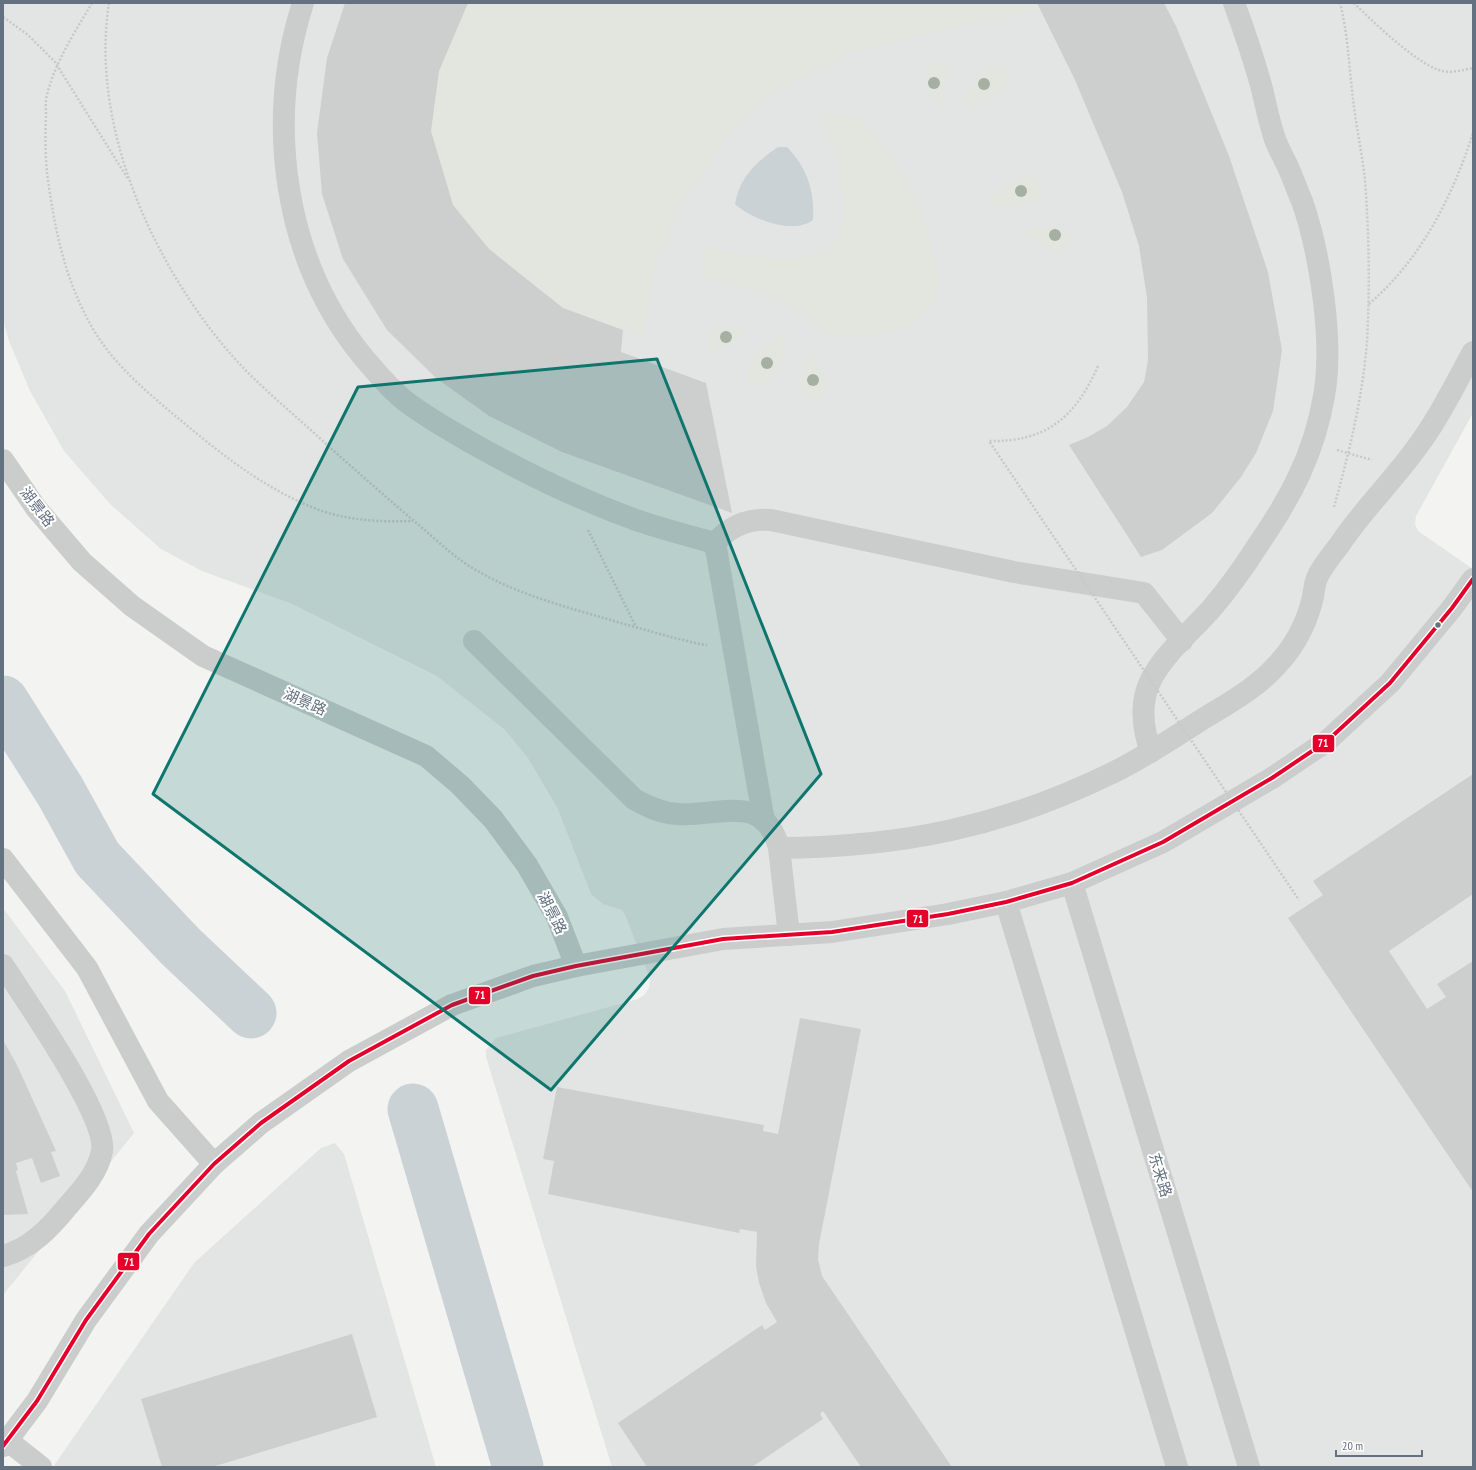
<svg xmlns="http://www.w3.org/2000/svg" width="1476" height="1470" viewBox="0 0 1476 1470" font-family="'PT Sans Narrow','Noto Sans SC',sans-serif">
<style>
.built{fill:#e3e5e4}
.green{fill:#e2e6df}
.water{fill:#cbd2d5}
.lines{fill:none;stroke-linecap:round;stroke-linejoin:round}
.river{stroke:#cbd2d5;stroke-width:51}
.building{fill:#cdcece}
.path{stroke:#c8c8c9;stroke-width:2.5;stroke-dasharray:2 2;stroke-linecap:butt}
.minor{stroke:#cbcccc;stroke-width:22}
.path-bridge{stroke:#c8c8c9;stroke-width:2.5;stroke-dasharray:2 2;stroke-linecap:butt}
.bus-1-casing{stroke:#fff;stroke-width:7}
.bus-1{stroke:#e4002b;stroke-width:4}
.tree{fill:#a5afa2}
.marked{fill:#0f766e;fill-opacity:0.2;stroke:#0f766e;stroke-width:3;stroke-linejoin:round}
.bus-dot{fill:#647181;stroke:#fff;stroke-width:1.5}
.labels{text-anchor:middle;stroke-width:4;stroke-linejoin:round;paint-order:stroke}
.street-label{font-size:15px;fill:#647181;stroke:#fff}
.line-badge{stroke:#fff;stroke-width:1.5}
.badge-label{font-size:11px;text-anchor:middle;font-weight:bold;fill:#fff}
</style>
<rect width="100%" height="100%" fill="#f3f3f1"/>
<g class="built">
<polygon points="3,3 1473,3 1473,413 1416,516 1415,524 1418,531 1473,569 1473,1467 612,1467 486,1057 486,1050 496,1038 638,999 644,995 649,988 650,979 626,917 622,910 603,904 591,894 558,809 528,758 505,730 437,676 290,603 202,571 161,549 110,504 64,451 30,391 9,341 3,320"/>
<polygon points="3,908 65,991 134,1133 3,1295"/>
<polygon points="335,1143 344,1154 436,1467 53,1467 194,1263 321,1148"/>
</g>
<g class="green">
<polygon points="468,3 1037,3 1041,11 951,27 851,52 772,93 726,135 685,198 654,271 643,340 623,330 563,308 489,249 453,205 431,131 439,71"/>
<path d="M936,61L943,62L948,71L943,102L938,104C929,93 925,80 928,67Z"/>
<path d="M995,64C1000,66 1003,67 1007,73C1019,91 976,105 964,108L962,104L963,100L983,70Z"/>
<path d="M831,113L853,117L863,122L872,130L893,160L912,192L926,225L938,276L937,288L927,313L904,328L891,332L847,336L823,333L802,315L777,299L703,276L705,246C740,255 827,276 843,230C847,218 844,205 843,194C839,162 834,143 820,115Z"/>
<path d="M1027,174C1036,176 1040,180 1044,188L1039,200C1024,206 1008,207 993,207L989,202C992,192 1017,179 1027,174Z"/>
<path d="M1047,227L1065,230L1070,239L1067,248L1058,252C1045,248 1036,241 1027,232L1032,229Z"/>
<path d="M738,325L748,326C741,339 727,352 712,351C698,330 723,326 738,325Z"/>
<path d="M779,336H783C790,348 777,377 766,385L754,383C734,368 768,346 779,336Z"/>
<path d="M811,356L813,357C820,368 825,380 824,393L818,398L811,400C807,398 803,395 802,391C798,382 806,364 811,356Z"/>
</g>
<path class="water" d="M778,147H787C807,167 815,192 813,220C794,235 750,219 735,204C739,178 757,161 778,147Z"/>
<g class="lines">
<g class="river">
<polyline points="3,701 60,791 97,858 180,946 251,1013"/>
<polyline points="413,1109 518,1467"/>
</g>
</g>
<g class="building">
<polygon points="345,3 468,3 439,71 431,131 453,205 489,249 563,308 623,330 621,352 706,383 732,513 562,452 489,416 436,378 387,330 343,259 322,194 317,133 327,58"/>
<polygon points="1037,3 1164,3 1176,26 1229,156 1268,272 1282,350 1273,411 1256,453 1241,477 1212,513 1162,550 1141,557 1069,445 1088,437 1107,426 1127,407 1144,382 1148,360 1147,298 1139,246 1122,192 1075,80"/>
<polygon points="1473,774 1473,894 1389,951 1427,1009 1446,997 1437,984 1473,961 1473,1192 1288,918 1323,895 1313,881"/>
<polygon points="800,1018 861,1029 819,1244 818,1259 822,1276 952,1467 861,1467 823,1411 820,1414 823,1419 752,1467 647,1467 618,1423 762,1325 765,1330 777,1322 766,1303 759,1283 756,1266 757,1232 740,1229 739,1233 548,1194 554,1161 543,1159 557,1087 764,1125 763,1131 778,1134"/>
<polygon points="3,1040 17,1065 56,1151 51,1152 60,1176 41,1183 32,1158 16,1163 18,1170 16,1171 28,1214 3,1215"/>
<polygon points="352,1334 377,1417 212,1467 162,1467 141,1399"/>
</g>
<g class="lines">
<g class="path">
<path d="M92,3C75,32 55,62 47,95C45,101 46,108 46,114C45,138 45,163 49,187C56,236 67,284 92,327C111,361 142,388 172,413C217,451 266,491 322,511C352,521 383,522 413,521"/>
<path d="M109,3C90,124 151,260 228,351C257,385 293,413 325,443C355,470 385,496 415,522C430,534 444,548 459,559C503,591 563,606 614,621C634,627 654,632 674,638C685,640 696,644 707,645"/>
<path d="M1354,3C1373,22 1415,62 1439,70C1449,74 1463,70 1473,68"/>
<polyline points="3,17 28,35 55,62 128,179"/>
<path d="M1369,304C1421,259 1452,198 1473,133"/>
<polyline points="1337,450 1372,460"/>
<path d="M1334,507C1349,453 1363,396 1367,341C1370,287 1369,233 1365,180C1362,153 1356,126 1353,99C1349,67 1348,34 1340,3"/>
<polyline points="588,530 636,627"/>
</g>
<g class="minor">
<path d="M303,3C265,122 283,260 364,358C376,372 389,388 404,400C424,416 448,429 470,442C523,472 578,499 636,520C662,529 689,536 715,543L764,821"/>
<polyline points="3,460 36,508 82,562 132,606 203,656 426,756 460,785 493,819 527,865 557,917 576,966"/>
<path d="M715,543C730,526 748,518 771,520L1014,572L1144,593L1182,641"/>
<path d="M474,641L634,799C648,807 661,813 678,814C718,817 764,791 779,848L789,935"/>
<path d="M1151,752C1143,730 1140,706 1149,684C1161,656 1192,631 1212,608C1229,588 1244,567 1258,545C1291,497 1314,454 1324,396C1334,341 1320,253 1302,201C1297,190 1293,178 1288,167C1283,156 1276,145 1273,133C1268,117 1265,101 1261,85C1253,57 1244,30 1234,3"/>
<path d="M779,848C901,847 1002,827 1112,773C1141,759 1168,741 1195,724C1223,706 1255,690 1277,665C1294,647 1306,624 1312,601C1314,594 1314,585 1317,578C1322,566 1332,555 1340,544C1364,508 1395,479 1420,443C1441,415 1456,382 1473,352"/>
<polyline points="3,859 87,968 158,1101 214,1164"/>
<polyline points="1072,883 1249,1467"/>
<polyline points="1006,902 1177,1467"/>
<path d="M3,965C24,998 108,1117 102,1151C98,1173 81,1191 67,1207C50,1228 30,1249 3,1256"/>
<polyline points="3,1437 41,1467"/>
<polyline points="3,1446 37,1401 86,1320 149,1234 214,1164 261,1123 349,1061 452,1005 533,976 576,966 723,939 832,932 948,914 1006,902 1072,883 1163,842 1272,778 1327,741 1390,683 1452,608 1473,579"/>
</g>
<path class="path-bridge" d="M1098,366C1075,418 1046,442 989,441L1299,900"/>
<defs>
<polyline id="bus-1" points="3,1446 37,1401 86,1320 149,1234 214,1164 261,1123 349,1061 452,1005 533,976 576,966 723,939 832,932 948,914 1006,902 1072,883 1163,842 1272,778 1327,741 1390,683 1452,608 1473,579"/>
</defs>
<use href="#bus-1" class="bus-1-casing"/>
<use href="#bus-1" class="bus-1"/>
</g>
<g class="tree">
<circle cx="934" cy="83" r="6"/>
<circle cx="984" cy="84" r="6"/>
<circle cx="1021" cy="191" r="6"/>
<circle cx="1055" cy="235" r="6"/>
<circle cx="726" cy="337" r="6"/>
<circle cx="767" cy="363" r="6"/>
<circle cx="813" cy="380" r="6"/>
</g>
<path class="marked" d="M657,359L821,774L551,1090L153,794L358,387Z"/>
<circle class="bus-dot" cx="1438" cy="625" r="3.5"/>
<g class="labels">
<g class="street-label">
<text transform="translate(37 507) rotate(52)" y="5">湖景路</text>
<text transform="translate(305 702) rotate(24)" y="5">湖景路</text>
<text transform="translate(552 913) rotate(63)" y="5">湖景路</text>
<text transform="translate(1160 1175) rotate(73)" y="5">东来路</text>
</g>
</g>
<g class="line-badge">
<rect x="1312" y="734" width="23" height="19" rx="4" fill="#e4002b"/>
<rect x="906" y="909" width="23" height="19" rx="4" fill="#e4002b"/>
<rect x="468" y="986" width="23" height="19" rx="4" fill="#e4002b"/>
<rect x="117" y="1252" width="23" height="19" rx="4" fill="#e4002b"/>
</g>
<g class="badge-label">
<text x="1323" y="747">71</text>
<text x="918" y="923">71</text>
<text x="480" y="999">71</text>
<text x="129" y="1266">71</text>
</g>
<rect width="1476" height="1470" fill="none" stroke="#647181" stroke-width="8"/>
<path d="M1336 1450v6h86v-6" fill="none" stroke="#647181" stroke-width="2"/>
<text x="1342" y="1450" font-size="12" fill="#647181" stroke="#ffffff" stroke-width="3" paint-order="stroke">20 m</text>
</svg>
